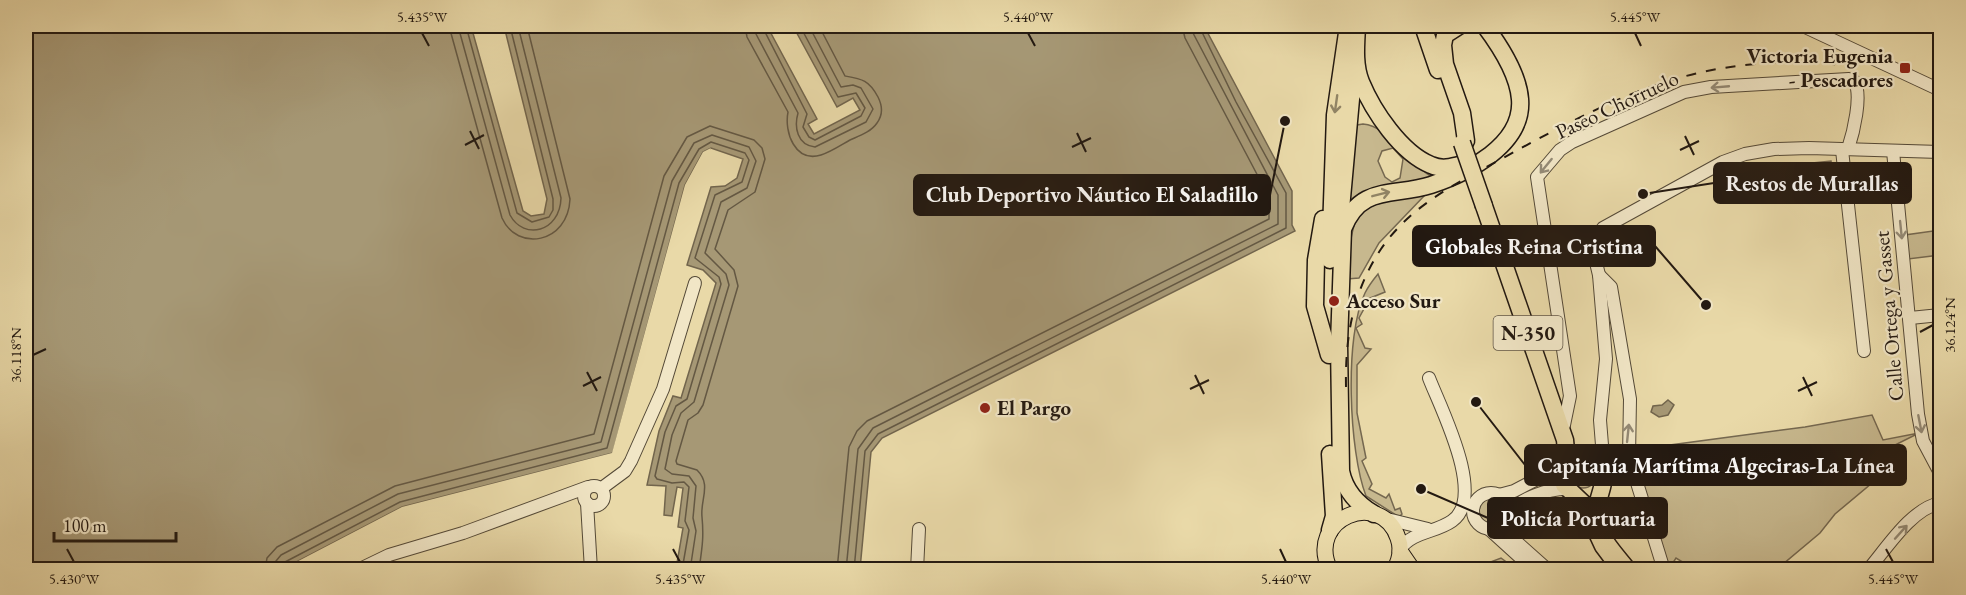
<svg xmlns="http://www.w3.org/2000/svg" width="1966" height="595" viewBox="0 0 1966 595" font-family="'EB Garamond',serif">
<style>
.green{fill:#c7b88e;stroke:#756850;stroke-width:1.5;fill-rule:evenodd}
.water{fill:#a69875;stroke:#72654d;stroke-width:1.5}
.pier{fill:#e9d9a8}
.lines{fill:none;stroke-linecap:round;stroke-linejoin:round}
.shore{stroke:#645843;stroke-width:1.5}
.minor-casing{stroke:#544937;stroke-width:14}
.major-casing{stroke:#231911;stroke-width:17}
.highway-casing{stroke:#231911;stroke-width:19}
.minor{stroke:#f1e6c6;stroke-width:12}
.major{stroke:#e9d9a8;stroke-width:15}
.highway{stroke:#e9d9a8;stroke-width:16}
.rail{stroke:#231911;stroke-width:2;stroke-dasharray:10 10;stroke-linecap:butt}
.highway-bridge-casing{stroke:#231911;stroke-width:19;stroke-linecap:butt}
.highway-bridge{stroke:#e9d9a8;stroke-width:16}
.oneway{stroke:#948a75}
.oneway2{stroke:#908364}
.ticks{fill:none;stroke:#231911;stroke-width:2}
.poi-dot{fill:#8f2418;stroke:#f1e6c6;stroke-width:2}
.labels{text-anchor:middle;stroke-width:4.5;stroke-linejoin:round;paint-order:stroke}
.shield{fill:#f1e6c6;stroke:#615647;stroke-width:1.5}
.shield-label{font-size:20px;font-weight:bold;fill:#231911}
.poi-label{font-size:21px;font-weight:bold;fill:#231911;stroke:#f1e6c6;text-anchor:start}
.street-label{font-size:21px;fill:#231911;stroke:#f1e6c6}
.leader{fill:none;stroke:#231911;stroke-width:2}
.callout-dot{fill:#231911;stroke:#f1e6c6;stroke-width:2}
.callout{fill:#231911;stroke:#231911;stroke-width:2}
.callout-label{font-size:22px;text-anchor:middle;font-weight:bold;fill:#fff}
.neatline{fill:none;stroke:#231911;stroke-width:2}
.ticks-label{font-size:15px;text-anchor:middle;fill:#231911}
</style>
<rect width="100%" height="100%" fill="#e9d9a8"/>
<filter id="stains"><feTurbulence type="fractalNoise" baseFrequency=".00333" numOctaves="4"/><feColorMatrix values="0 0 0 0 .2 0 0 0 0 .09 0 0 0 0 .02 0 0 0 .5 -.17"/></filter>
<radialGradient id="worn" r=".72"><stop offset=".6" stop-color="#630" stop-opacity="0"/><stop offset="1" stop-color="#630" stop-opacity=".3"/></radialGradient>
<g class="green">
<path d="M1363,124C1388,125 1407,163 1432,177L1347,206L1345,203L1357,125ZM1393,148L1403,159L1400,178L1392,182L1385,177L1378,161L1382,151Z"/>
<polygon points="1831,161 1835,196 1818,199 1813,163"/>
<path d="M1425,195L1379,243L1359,278L1347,279C1353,205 1352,206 1425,195Z"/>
<polygon points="1940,230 1940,255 1908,259 1905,235"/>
<path d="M1378,274L1385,292L1363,301L1365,307L1359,318L1362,324L1356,328L1365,348L1371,349L1357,365V413L1366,458L1362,461L1372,484L1369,489L1386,498L1389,494L1395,510L1400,508L1402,514L1399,517L1366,496C1349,452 1344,336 1365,293C1368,287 1373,280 1378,274Z"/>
<polygon points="1872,415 1883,440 1919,433 1889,448 1878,478 1835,514 1820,533 1777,569 1694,569 1676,558 1669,569 1633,450 1805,427"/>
<circle cx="1583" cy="475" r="13"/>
<circle cx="1490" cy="511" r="12"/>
<polygon points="1501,558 1516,569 1472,569"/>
</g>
<g class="water">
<polygon points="26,26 471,26 523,211 531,216 544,214 547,199 504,26 767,26 817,119 808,124 814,134 860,110 853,98 837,107 793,26 1204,26 1292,191 1292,225 1295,231 882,438 871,452 860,569 676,569 683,528 678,527 683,488 677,487 672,516 664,515 666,486 647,485 659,431 673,396 681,398 716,283 703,270 687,265 711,187 725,186 737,178 743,159 711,148 703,152 685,185 613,453 402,507 283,569 26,569"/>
<polygon points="1668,400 1674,405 1668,415 1659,417 1651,412 1653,406 1662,405"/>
</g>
<polygon class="pier" points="711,148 687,186 615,456 403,510 289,570 283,569 402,507 612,453 685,185 703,152"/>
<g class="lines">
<g class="shore">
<path d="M449,26L502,218C517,252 568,244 570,199L527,26"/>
<path d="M458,26L510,215C524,241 560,232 561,198L518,26"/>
<polyline points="466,26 517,213 532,222 549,217 553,210 553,199 510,26"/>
<path d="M745,26L747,37L788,112C784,132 795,163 821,155C831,152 841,145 850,140C859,136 871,132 877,123C883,115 882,105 878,97C869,80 862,79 845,76L819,26"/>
<path d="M754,26L756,34L798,113C794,127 797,145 815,147L866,122L873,109L861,88L853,85L841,87L809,26"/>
<polyline points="762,26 807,114 803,127 809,137 815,140 861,116 865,108 856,93 838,97 800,26"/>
<path d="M265,570L267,558L277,547L395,486L594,434L664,176L687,137L710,126L754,140L762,148L765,159L755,192L728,210L715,249L734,270L738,286L703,405L698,413L688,420L676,461L677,464L697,470C712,485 700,499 702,517C704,538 702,548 699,570"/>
<polyline points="274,570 276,561 281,555 398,494 601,442 672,181 694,143 712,135 749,147 756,161 747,188 721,202 705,253 726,274 729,285 694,402 681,413 672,435 665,469 672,474 689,476 696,486 693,518 696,531 690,570"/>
<polyline points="282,570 285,562 400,502 607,448 679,183 699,149 711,142 745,153 749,160 742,182 715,195 695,258 719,277 721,284 687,399 676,406 665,432 655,476 657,479 672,483 684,482 689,487 685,521 689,530 682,570"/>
<polyline points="837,570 849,447 857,431 867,421 1269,219 1269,197 1185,38 1182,26"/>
<polyline points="846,570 858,449 873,428 1278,224 1278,195 1193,33 1191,26"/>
<polyline points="854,570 865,451 878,434 1286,228 1286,193 1236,102 1199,26"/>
</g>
<defs>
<g id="minor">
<polyline points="1803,26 1940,90"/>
<polyline points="1842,150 1864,351"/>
<polyline points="1893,151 1918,414 1923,441 1940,473"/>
<polyline points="1599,275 1611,287 1621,346 1630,399 1629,457 1664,570"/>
<polyline points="1910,318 1940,315"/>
<path d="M1564,425L1570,396L1537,177L1560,150L1572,142L1684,92L1711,87L1849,79L1854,81C1863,94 1853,134 1848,149"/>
<polyline points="1604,470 1600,420 1606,359 1599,275 1593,250 1596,237 1603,228 1723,162 1745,154 1774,149 1809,148 1940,152"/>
<circle cx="594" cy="496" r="10"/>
<polyline points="602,488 625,471 631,461 663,389 695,283"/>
<circle cx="1491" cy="511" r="18"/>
<polyline points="1499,495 1514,491 1564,465"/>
<polyline points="587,503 591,570"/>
<path d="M1509,513C1521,497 1548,489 1567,489"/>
<polyline points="1383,518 1428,529"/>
<polyline points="1505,522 1510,536 1548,570"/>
<polyline points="1489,529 1534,570"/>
<path d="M1400,549C1413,531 1435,533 1452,521C1487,497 1440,407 1429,378"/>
<polyline points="358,570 389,555 463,533 588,487"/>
<polyline points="917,570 919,529"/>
<path d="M1868,570C1887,548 1911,509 1940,503"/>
</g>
<g id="major">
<polyline points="1400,551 1413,570"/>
<path d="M1330,570C1305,518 1381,488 1398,538C1402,549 1400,560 1394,570"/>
</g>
<g id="highway">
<polyline points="1423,26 1438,70"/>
<polyline points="1459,26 1445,35 1443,45 1445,64 1462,113 1466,141"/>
<path d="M1357,27C1356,45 1354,65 1361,82C1373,111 1401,153 1431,165C1442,170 1452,167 1463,164"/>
<polyline points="1484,206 1565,440 1567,461"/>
<polyline points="1323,219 1316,260 1315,306 1329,355"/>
<polyline points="1340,220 1354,66"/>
<polyline points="1330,260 1335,115 1348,26"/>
<polyline points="1330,454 1334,516 1330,530"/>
<path d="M1374,514C1357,504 1345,491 1341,471L1339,344L1343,229C1360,184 1394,197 1431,185C1467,173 1524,145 1520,99C1518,73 1500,46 1485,26"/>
<path d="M1621,570L1603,546L1583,503L1564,485L1562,475L1564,465L1576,455L1594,456C1618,473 1591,499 1597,522C1601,540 1617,556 1628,570"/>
</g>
</defs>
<use href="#minor" class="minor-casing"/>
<use href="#major" class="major-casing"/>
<use href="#highway" class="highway-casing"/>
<use href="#minor" class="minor"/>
<use href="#major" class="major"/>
<use href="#highway" class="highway"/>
<path class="rail" d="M1346,387C1345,337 1353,291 1381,249C1411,205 1457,183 1503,158C1627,90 1708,50 1854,66"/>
<defs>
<polyline id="highway-bridge" points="1462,143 1484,206"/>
</defs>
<use href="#highway-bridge" class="highway-bridge-casing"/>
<use href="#highway-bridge" class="highway-bridge"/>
</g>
<defs><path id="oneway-shaft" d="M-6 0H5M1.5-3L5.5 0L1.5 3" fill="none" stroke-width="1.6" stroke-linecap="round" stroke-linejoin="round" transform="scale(1.5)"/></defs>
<g class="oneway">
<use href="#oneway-shaft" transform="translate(1720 87) rotate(175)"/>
<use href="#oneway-shaft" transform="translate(1546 166) rotate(129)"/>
<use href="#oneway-shaft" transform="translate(1901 230) rotate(84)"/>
<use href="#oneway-shaft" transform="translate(1920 424) rotate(79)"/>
<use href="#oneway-shaft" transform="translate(1628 433) rotate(-84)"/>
<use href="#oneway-shaft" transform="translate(1901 532) rotate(-48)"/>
</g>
<g class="oneway2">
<use href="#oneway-shaft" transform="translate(1336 104) rotate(98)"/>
<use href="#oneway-shaft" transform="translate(1381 194) rotate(-14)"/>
</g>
<path class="ticks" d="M422,33L429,46M1028,33L1035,46M1635,33L1641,46M470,131L479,149M1077,133L1086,152M1685,136L1694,155M465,145L484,135M1072,147L1091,138M1680,150L1699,141M1920,332L1933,325M33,355L46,349M587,372L597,391M1195,375L1204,394M1803,377L1812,396M583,386L601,377M1190,389L1209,380M1798,391L1817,382M67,549L74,562M673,549L680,562M1280,549L1286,562M1886,549L1893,562"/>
<g class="poi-dot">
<rect x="1899" y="62" width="12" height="12" rx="3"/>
<circle cx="1334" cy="301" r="6"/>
<circle cx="985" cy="408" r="6"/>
</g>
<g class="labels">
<rect class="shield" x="1493.5" y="316" width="69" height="34" rx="4.5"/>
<g class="shield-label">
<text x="1528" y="340">N-350</text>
</g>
<g class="poi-label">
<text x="1893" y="63" text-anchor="end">Victoria Eugenia<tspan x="1893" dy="24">- Pescadores</tspan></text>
<text x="1346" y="308">Acceso Sur</text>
<text x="997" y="415">El Pargo</text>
</g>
<g class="street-label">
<text transform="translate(1617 105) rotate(-25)" y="7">Paseo Chorruelo</text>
<text transform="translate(1889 316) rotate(-95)" y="7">Calle Ortega y Gasset</text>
</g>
</g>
<path class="leader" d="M1643 194L1714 183M1285 121L1270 195M1706 305L1655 246M1476 402L1525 465M1421 489L1488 518"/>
<g class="callout-dot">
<circle cx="1643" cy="194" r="6"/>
<circle cx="1285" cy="121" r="6"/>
<circle cx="1706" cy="305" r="6"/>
<circle cx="1476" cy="402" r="6"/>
<circle cx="1421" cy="489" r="6"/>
</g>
<g class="callout">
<rect x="1714" y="163" width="197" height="40" rx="6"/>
<rect x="914" y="175" width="356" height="40" rx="6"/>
<rect x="1413" y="226" width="242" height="40" rx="6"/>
<rect x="1525" y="445" width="381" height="40" rx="6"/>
<rect x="1488" y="498" width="179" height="40" rx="6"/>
</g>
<g class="callout-label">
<text x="1812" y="191">Restos de Murallas</text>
<text x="1092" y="202">Club Deportivo Náutico El Saladillo</text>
<text x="1534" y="254">Globales Reina Cristina</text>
<text x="1716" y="473">Capitanía Marítima Algeciras-La Línea</text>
<text x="1578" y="526">Policía Portuaria</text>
</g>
<rect width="1966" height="595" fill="none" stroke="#e9d9a8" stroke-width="66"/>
<path d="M54 532v9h122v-9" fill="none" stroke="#231911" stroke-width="3"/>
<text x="63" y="532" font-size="18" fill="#231911" stroke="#f1e6c6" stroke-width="4.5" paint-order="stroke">100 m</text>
<rect x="33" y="33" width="1900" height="529" class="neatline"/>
<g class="ticks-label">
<text x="422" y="22">5.435°W</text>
<text x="1028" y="22">5.440°W</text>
<text x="1635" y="22">5.445°W</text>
<text transform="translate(1950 325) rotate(-90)" y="5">36.124°N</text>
<text transform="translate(16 355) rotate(-90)" y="5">36.118°N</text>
<text x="74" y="584">5.430°W</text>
<text x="680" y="584">5.435°W</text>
<text x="1286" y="584">5.440°W</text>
<text x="1893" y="584">5.445°W</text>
</g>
<rect width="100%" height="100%" filter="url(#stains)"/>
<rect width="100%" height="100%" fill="url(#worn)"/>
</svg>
